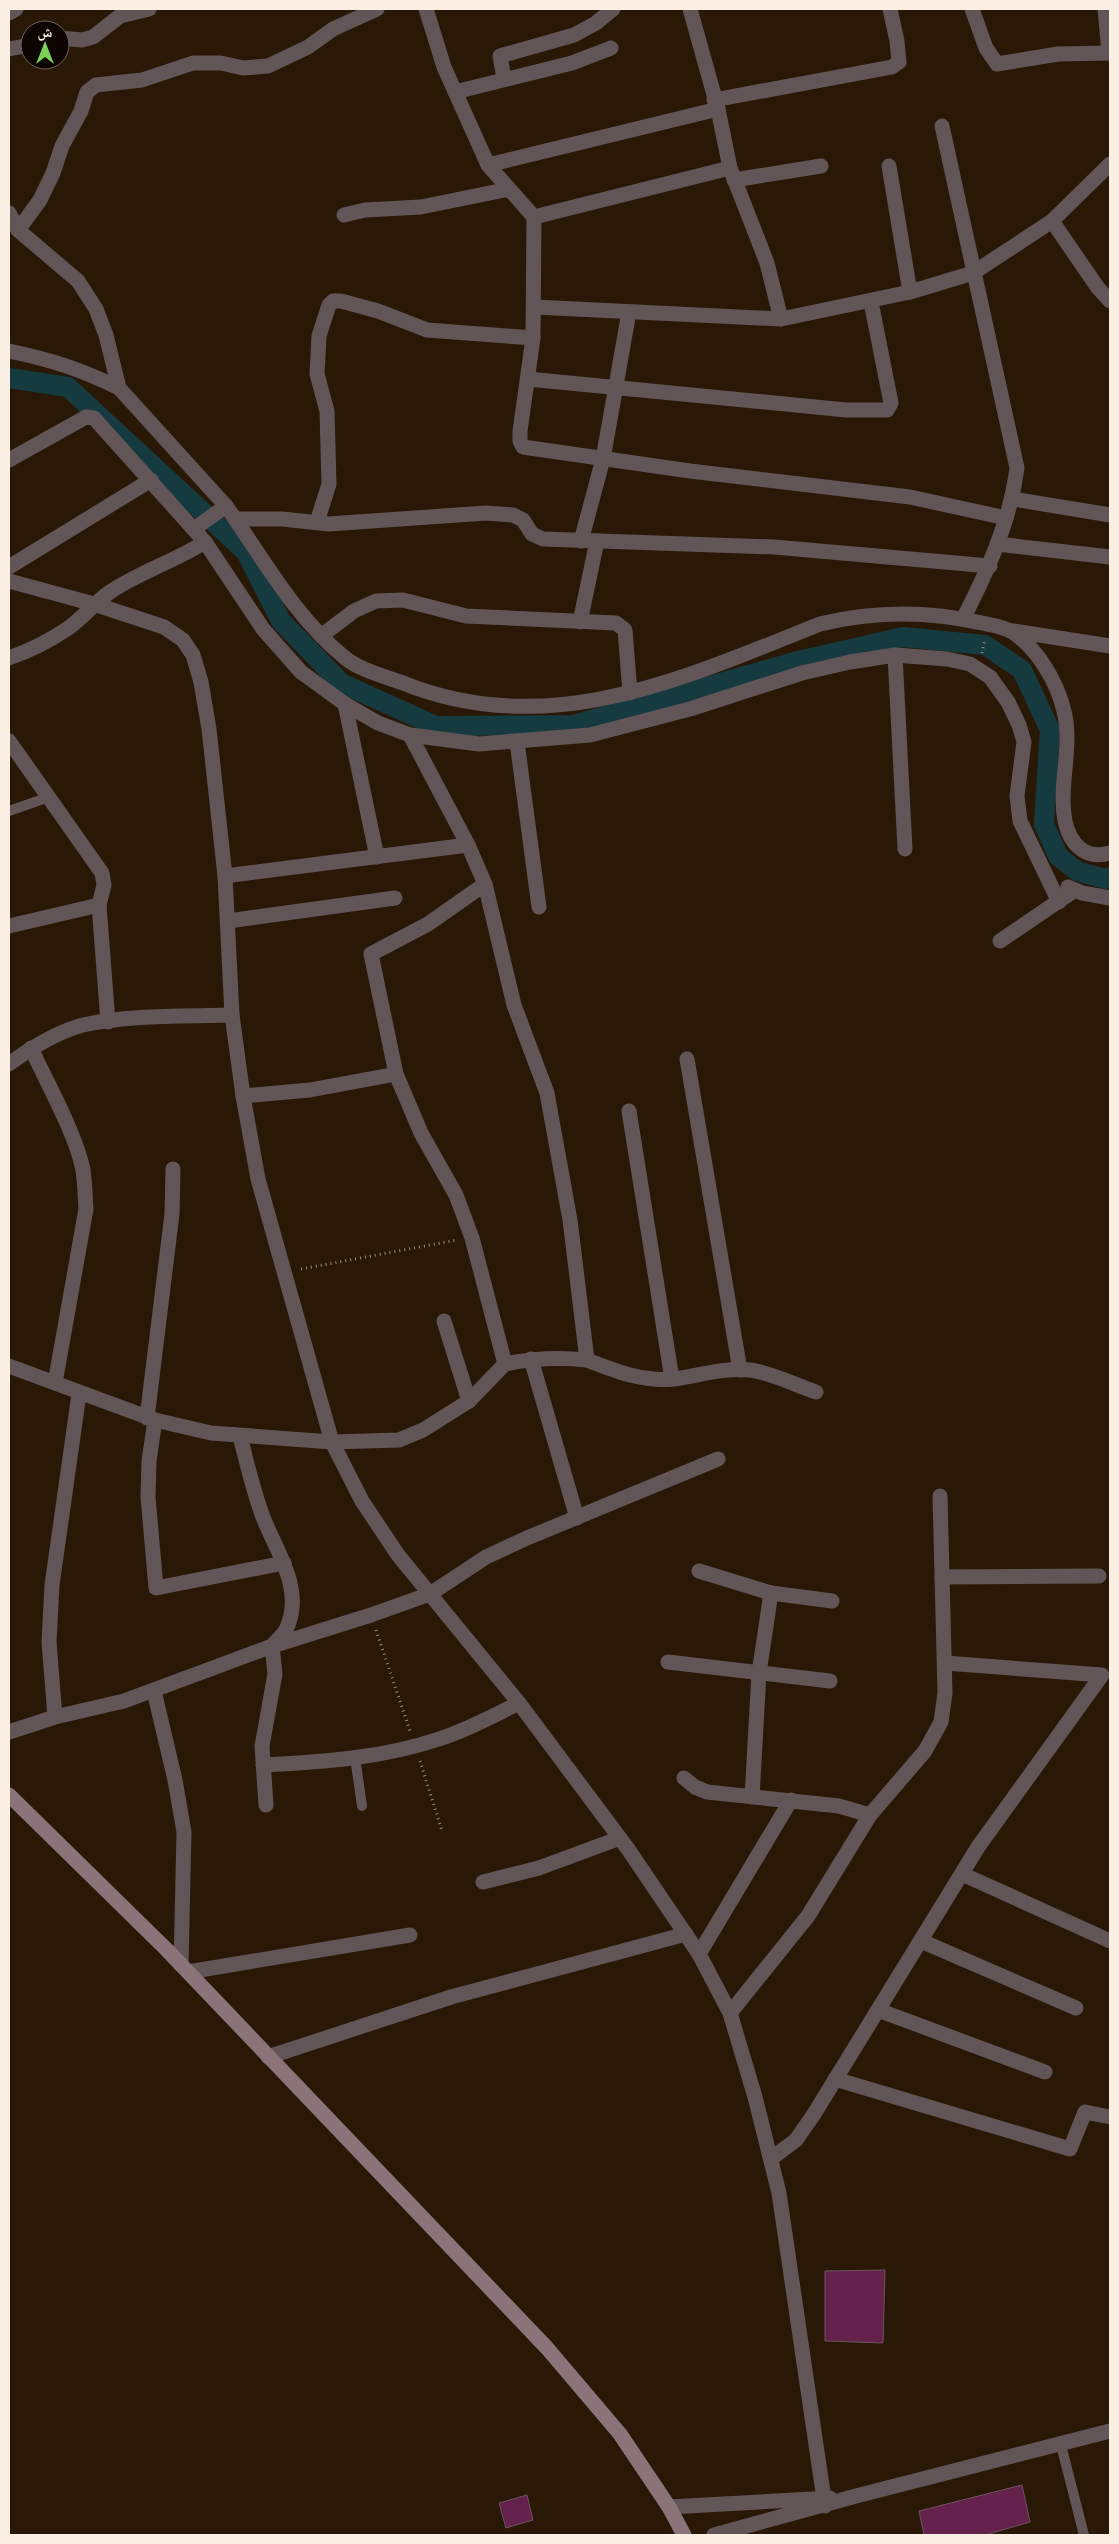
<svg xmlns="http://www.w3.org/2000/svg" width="1119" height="2544" viewBox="0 0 1119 2544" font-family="'Exo 2','Noto Naskh Arabic',sans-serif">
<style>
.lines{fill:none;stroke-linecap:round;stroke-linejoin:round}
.canal{stroke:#153b41;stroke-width:20}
.building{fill:#64214c;stroke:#6e5462}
.path{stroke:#9a8b7d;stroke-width:3;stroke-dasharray:1 4;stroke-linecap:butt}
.lane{stroke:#625557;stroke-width:10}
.street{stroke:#625557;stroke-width:15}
.secondary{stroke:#8a7479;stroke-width:15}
</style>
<rect width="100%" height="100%" fill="#291806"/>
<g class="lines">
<polyline class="canal" points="9,378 68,387 246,552 281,621 341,683 436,726 573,725 794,662 903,637 985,645 1022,670 1050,730 1044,824 1058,856 1077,871 1105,879 1110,877"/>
</g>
<g class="building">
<polygon points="885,2270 883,2343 825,2341 825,2271"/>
<polygon points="1022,2485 1030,2522 985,2535 924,2535 919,2511"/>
<polygon points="527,2495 533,2520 506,2528 499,2503"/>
</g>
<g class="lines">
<g class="path">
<polyline points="982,653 985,639"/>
<polyline points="301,1269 457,1240"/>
<polyline points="376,1630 410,1731"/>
<polyline points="420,1761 442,1831"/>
</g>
<g class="lane">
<polyline points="9,811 49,797"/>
<polyline points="355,1757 362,1806"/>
<polyline points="1061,2445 1084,2535"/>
</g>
<g class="street">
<polyline points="426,9 444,67 488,165 534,217 533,338 520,431 520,441 523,447 690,471 910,497 1006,518"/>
<polyline points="690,9 718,109 730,168 767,263 781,319"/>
<polyline points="972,9 986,48 997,64 1058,54 1110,53"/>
<polyline points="1105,9 1109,53"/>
<polyline points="9,13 16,9"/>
<polyline points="60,38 82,40 93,37 120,16 149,9"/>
<polyline points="9,49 30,45"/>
<polyline points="504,78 500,56 574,35 596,23 613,9"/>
<polyline points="455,92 572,63 611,48"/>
<polyline points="714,100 892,67 899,62 897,41 890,9"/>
<path d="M942,126L1017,468C1010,522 988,570 963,619"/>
<polyline points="488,165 718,109"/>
<polyline points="889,166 910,292"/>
<polyline points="734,180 821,166"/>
<polyline points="9,213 18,230 78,281 96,309 106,335 119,388 226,506"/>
<polyline points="344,215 365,210 421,207 509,189"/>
<polyline points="534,217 730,168"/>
<polyline points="1052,221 1098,288 1110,301"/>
<polyline points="18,230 40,200 53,173 62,146 81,111 87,92 96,85 142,80 193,63 221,63 243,68 268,66 308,47 333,29 377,9"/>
<polyline points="535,307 781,319 910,292 973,273 1052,221 1110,164"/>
<path d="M9,351C52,360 80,369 119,388"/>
<polyline points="528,379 846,410 887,410 891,403 871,302"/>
<polyline points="9,460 86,417 94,418 205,542 263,629 301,672 345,704 378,723 410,735 479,744 590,735 690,709 802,673 850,662 895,655 947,659 970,664 990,677 1008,702 1019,725 1024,742 1017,796 1020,821 1059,902"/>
<polyline points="1013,499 1110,515"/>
<polyline points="235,519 282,519 329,524 486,513 513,515 523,520 532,534 543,539 774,547 990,566"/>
<polyline points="317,522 329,484 327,411 317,374 319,336 329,305 333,301 341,301 378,311 427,330 533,338"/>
<path d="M194,529L226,506C263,558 294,616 344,657C359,670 384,676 403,683C549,742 684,678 820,624C873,611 929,611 982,623C992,625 1006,627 1014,633C1039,651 1057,682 1064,711C1073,747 1058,786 1065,821C1070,845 1086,860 1110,853"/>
<polyline points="581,541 603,459 629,312"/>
<polyline points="997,544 1110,557"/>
<polyline points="9,567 151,480"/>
<polyline points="9,581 94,604 164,627 183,640 193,655 201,682 209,729 225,876 232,1015 243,1096 258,1179 332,1442 362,1501 398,1555 519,1703 628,1849 699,1954 730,2013 755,2097 779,2193 825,2506"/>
<polyline points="580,622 597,541"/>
<polyline points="1013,631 1110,646"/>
<polyline points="321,636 354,611 376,601 403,600 466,616 616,623 625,630 630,693"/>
<polyline points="895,655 905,849"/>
<path d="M9,658C29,651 49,641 67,629C83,618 94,603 110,592C140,572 175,561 205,542"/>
<polyline points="345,704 377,857"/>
<path d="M410,735L468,845L485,884L514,1005L547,1093L570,1220L587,1360C558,1357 533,1358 505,1364L472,1238L456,1195L421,1133L396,1074L371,954L428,924L485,884"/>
<polyline points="9,741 102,873 104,885 99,905 108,1022"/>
<polyline points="517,742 539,907"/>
<polyline points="225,876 468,845"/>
<polyline points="1068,887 1082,893 1110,898"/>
<polyline points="228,921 395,898"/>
<polyline points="9,926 99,905"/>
<polyline points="1000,941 1075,890"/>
<path d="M31,1048C47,1083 76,1134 83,1170C85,1183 85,1196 86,1209L55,1383"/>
<polyline points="687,1059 740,1370"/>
<path d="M9,1064C31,1048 56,1032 83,1025C128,1015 186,1016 232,1015"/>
<polyline points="243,1096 310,1090 396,1074"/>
<polyline points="629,1111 672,1379"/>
<polyline points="444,1321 469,1401"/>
<polyline points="531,1359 577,1518"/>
<path d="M587,1360C615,1371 643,1382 673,1379C698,1376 724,1367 750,1370C772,1373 795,1385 816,1392"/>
<polyline points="9,1366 155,1420 211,1433 332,1442 399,1440 423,1430 469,1401 505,1364"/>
<polyline points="147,1418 172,1214 173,1169"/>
<polyline points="155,1420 149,1461 148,1497 156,1588 284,1563"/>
<path d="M240,1436C247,1463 253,1491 263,1517C276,1551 303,1587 288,1625C286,1633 277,1640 272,1646L275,1674L262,1746L266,1805"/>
<polyline points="699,1571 771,1593 832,1601"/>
<polyline points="942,1577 1099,1576"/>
<polyline points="668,1662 830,1681"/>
<polyline points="154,1691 175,1780 184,1832 181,1965"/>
<polyline points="55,1717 49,1642 52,1585 79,1394"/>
<polyline points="9,1732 55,1717 124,1701 272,1646 371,1615 430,1594 486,1557 527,1538 718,1459"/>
<path d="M263,1765C322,1762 383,1758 439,1739C467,1730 493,1716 519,1703"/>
<polyline points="684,1778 695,1787 707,1792 839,1806 870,1815"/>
<polyline points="752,1797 759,1673 771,1593"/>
<polyline points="962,1874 1110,1941"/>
<polyline points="483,1882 539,1868 620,1838"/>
<polyline points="921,1941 1076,2008"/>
<polyline points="699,1954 791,1800"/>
<polyline points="188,1972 410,1935"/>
<polyline points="878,2010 1045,2072"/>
<polyline points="730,2013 808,1916 870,1815 925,1751 941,1722 945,1693 940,1496"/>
<polyline points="268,2057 451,1997 686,1934"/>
<polyline points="835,2079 1070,2149 1085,2112 1110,2117"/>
<polyline points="772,2158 796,2140 814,2114 978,1847 1102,1675 945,1663"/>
<polyline points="669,2507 830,2498"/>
<polyline points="714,2535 856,2496 1110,2431"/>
</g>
<polyline class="secondary" points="9,1795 167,1950 547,2348 620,2434 669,2507 684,2535"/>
</g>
<rect width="1119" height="2544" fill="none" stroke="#fbeee3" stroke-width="20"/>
<g transform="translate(45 45)"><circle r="24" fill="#0c0502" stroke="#6c625c"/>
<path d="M0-4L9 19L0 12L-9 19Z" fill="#7bd155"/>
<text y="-8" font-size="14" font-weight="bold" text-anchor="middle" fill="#fbeee3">ش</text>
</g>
</svg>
